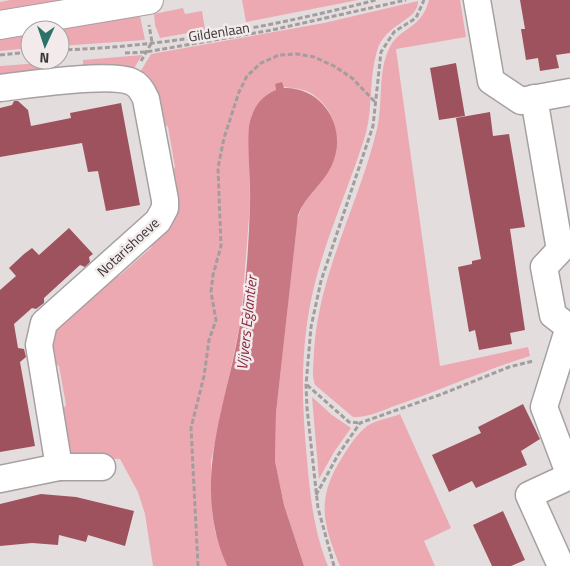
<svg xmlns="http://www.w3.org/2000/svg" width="570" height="566" viewBox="0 0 570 566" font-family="'Titillium Web',sans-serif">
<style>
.green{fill:#eca9b1}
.water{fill:#c87883}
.building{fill:#9e525e}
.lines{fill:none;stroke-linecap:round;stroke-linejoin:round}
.minor-casing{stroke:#a7a0a1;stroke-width:29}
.tertiary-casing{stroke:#a7a0a1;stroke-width:30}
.path{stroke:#a39d9e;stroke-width:3;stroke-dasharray:5 2.5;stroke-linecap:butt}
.minor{stroke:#fff;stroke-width:26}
.tertiary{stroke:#fff;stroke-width:28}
.labels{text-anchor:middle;stroke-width:5;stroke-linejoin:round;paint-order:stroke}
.street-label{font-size:14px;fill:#383535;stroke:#f2eaeb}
.water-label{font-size:15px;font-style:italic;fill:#89293e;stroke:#f2eaeb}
</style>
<rect width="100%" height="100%" fill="#e4ddde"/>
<g class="green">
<polygon points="10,0 67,0 0,11 0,2"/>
<polygon points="242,0 358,0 246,22"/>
<path d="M429,0H460L466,37L396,49L440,366L528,347L530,356C485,370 442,390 397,405C383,410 368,418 353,417L315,385C311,374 314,362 314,351C319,272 359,204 377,129C383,104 378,74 388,51C398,26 421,31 429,0Z"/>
<path d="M418,1C419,21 385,23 377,51C369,77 373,106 366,133C351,182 329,230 316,279C300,339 301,398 307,459C310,496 314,532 328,566H304L284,505L275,461L276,413L297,222C306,180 340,183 334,129C333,113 323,100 309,92C298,87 286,89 275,84L276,90L259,103L252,114L249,126L250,204L241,320L211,461L212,512L215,531L227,566H153L145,514L138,492L120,459L78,458L70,455L59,415L66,405L59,366L50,360L48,337L108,276H119L151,248L169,176L175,167L168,127L158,120L139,74L151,54L324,23Z"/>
<polygon points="183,8 185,14 202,11 205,30 160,38 155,25 154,14"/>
<polygon points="140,16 145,40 60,46 60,30 53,30"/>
<polygon points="30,34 30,48 0,51 0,39"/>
<polygon points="142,55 132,72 91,71 83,65 83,60"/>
<polygon points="40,63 40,68 32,76 0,80 0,66"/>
<polygon points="312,397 332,415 351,428 334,452 319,479"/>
<path d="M400,414L451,528L424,541L435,566H340C322,522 316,498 343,456C349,446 357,434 367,426C376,420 390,418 400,414Z"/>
</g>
<path class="water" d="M282,82L284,88C325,87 349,131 331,167C322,185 305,196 298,215L276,413L275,461L284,505L304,566H227C187,475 233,395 243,303C247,271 249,238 250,205C251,179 247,152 249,126C252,109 260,97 276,90L275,84Z"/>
<g class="building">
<polygon points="520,0 570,0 570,53 556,55 559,68 540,71 538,58 526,60 521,29 525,29"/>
<polygon points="456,63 465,116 439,120 430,68"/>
<polygon points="14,101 18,101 28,110 31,126 71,118 70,113 121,103 140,205 106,211 98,171 88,172 82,143 0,157 0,108 12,105"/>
<polygon points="490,112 493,136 509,134 525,227 510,229 525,330 510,333 512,344 479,350 475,330 469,332 458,267 472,264 472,261 481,259 456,118"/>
<polygon points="69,228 93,254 89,257 90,262 85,267 80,265 44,298 44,303 36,309 32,308 14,324 18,348 24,349 26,357 20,362 35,446 0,452 0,290 16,276 9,268 24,254 32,248 39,255"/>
<polygon points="523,404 540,439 521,451 527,465 476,488 472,481 449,492 432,455 481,433 478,427"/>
<polygon points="41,494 76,497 134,511 125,546 88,535 86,542 59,535 58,545 32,543 0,546 0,504"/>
<polygon points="503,511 525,560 511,566 492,566 473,525"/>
</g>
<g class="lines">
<defs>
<g id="minor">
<polyline points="477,0 491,81 521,101 570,92"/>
<path d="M0,88C26,85 111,72 132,82C139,85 143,92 146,99L165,200V208L158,221L44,323L39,345L59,467"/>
<polyline points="534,98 560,250 544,267 553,315 570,328"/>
<polyline points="0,479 59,467 102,467"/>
<polyline points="561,566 529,495 570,476 544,407 569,327"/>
</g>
<polyline id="tertiary" points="0,25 149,0"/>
</defs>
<use href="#minor" class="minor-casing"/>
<use href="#tertiary" class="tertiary-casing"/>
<g class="path">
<path d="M60,50C165,47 275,26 376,0"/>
<polyline points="125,53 146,52 272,30 406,0"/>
<polyline points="0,55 30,52"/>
<polyline points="141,61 152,42 149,25"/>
<polyline points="307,385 349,422 360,423"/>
<polyline points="316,495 338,455 360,423 442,394 509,367 533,361"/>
<polyline points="198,566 191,428 204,376 209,340 216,320 211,292 213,275 221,246 218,168 224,138 239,92 247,76 261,63 279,55 297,54 314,57 334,66 352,78 376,103"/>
<polyline points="334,566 318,508 307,408 306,385 311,327 321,281 373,126 381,52 394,32 416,18 424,0"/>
</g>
<use href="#minor" class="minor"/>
<use href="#tertiary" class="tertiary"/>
</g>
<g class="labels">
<g class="street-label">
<text transform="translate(219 32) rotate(-9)" y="5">Gildenlaan</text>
<text transform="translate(128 247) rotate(-43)" y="5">Notarishoeve</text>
</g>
<g class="water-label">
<text transform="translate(247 323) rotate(-84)" y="5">Vijvers Eglantier</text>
</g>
</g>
<g transform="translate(45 45) rotate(183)"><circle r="24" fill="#f2eaeb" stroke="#a8a2a2"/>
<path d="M0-4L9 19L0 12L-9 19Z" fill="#2c7268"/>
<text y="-8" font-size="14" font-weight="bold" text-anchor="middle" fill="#383535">N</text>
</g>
</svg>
